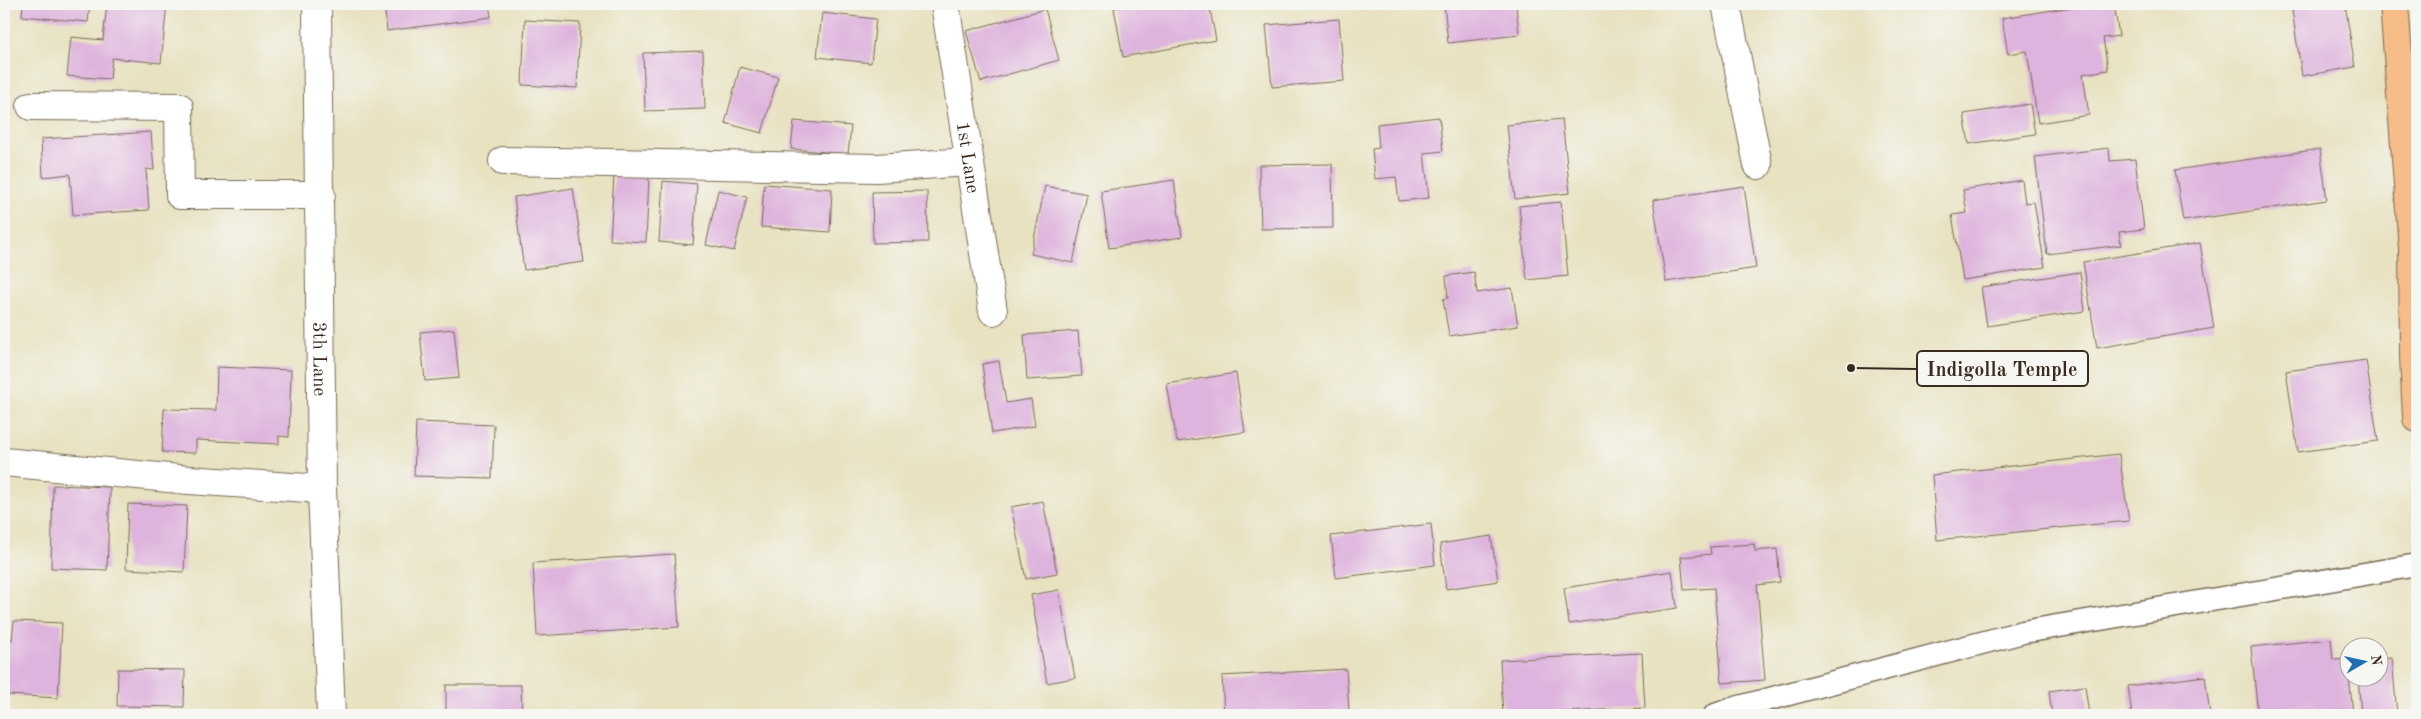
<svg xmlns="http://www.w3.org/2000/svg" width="2421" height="719" viewBox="0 0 2421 719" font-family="'Old Standard TT',serif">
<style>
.building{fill:#deb3dd}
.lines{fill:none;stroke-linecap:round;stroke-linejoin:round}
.lane-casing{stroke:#786a57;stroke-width:25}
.street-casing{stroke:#786a57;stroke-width:30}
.highway-casing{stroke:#786a57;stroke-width:30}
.lane{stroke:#fff;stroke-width:22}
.street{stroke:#fff;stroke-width:28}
.highway{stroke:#f7bd88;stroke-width:28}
.labels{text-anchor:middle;stroke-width:4;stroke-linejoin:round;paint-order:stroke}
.street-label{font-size:19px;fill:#3b2a1e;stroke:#f6f6f2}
.leader{fill:none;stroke:#3b2a1e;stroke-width:2}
.callout-dot{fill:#3b2a1e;stroke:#f6f6f2;stroke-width:2}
.callout{fill:#f6f6f2;stroke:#3b2a1e;stroke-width:2}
.callout-label{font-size:20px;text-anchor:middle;font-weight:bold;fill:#3b2a1e}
</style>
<rect width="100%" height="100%" fill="#f6f6f2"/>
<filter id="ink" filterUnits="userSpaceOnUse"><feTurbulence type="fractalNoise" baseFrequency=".02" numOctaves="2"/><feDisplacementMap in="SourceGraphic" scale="10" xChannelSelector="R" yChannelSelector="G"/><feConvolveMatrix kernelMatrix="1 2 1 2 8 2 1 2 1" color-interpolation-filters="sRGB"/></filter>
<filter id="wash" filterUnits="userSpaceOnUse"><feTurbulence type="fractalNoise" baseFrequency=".0096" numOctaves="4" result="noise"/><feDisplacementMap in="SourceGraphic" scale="20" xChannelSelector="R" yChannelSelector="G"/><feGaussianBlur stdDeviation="1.12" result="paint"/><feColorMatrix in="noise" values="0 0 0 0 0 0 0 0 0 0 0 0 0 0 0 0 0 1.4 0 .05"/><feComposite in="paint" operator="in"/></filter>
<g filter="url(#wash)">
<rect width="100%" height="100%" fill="#e8e2c1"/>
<g id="blocks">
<g class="building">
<polygon points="23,4 90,4 88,22 22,16"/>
<polygon points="107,4 167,4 161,63 112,58 110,79 67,76 71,37 103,40"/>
<polygon points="384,4 489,4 491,17 387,31"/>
<polygon points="1137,4 1209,4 1216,40 1123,57 1114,8"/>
<polygon points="1444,4 1516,4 1519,35 1448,43"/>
<polygon points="2091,4 2114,4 2119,36 2103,38 2108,70 2083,74 2089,115 2038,123 2027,51 2008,54 2002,18"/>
<polygon points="2291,4 2345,4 2355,67 2302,76"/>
<polygon points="1045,9 1059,60 981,82 966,31"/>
<polygon points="822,13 876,19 871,63 817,57"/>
<polygon points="1339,19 1344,81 1272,87 1266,25"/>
<polygon points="525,20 580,23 577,88 522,85"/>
<polygon points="703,51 705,109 645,111 643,53"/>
<polygon points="740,67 778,77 762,133 725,123"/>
<polygon points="2030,104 2035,134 1969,144 1964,114"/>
<polygon points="1439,117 1443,151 1424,153 1429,198 1399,201 1396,177 1375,179 1372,149 1379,148 1377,124"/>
<polygon points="1562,119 1570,193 1515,199 1507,125"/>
<polygon points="794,121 851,126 848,154 791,149"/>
<polygon points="151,132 154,170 146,169 149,210 73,215 70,174 43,177 41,139"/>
<polygon points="2109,148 2110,161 2135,159 2144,229 2119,232 2121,245 2047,254 2035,157"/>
<polygon points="2320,149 2327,200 2183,221 2175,170"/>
<polygon points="1332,164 1333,228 1261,229 1259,165"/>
<polygon points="614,175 649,177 646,242 610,240"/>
<polygon points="1174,180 1182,237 1109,248 1101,191"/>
<polygon points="2022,180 2025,203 2034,202 2045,267 1963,280 1952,215 1967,213 1963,190"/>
<polygon points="663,181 697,184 693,245 659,242"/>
<polygon points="764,184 832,189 830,232 761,227"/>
<polygon points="1045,186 1087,194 1073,263 1031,254"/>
<polygon points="1744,186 1756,268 1666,282 1653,200"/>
<polygon points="573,188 584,262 524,270 514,197"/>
<polygon points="718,190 747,197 734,251 706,245"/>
<polygon points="927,191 928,242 873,243 872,192"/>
<polygon points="1561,202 1568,276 1527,280 1519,206"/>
<polygon points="2200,243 2214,328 2097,348 2083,262"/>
<polygon points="1474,272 1477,293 1512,288 1518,326 1449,336 1443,299 1448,298 1446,276"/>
<polygon points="2080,272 2085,311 1987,326 1981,287"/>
<polygon points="454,329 459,378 425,381 420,332"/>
<polygon points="1078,331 1082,376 1027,380 1024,335"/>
<polygon points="2366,360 2378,441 2298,452 2286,371"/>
<polygon points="999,361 1006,403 1031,399 1035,426 992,433 982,364"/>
<polygon points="217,367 291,370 289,437 279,436 279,444 196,440 196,453 162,452 164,409 216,410"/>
<polygon points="1236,373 1245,432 1177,442 1167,384"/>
<polygon points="416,422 494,425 492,478 414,476"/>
<polygon points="2119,454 2129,521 1937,540 1932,475"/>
<polygon points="53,485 110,487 107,570 51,568"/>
<polygon points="1043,501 1057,573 1026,579 1011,507"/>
<polygon points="128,504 187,506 184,572 126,569"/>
<polygon points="1431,524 1435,565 1336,578 1331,536"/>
<polygon points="1491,536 1498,581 1446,589 1440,544"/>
<polygon points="1754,544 1755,551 1777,549 1780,582 1757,585 1765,680 1722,683 1714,588 1684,590 1681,557 1711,554 1710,547"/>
<polygon points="674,554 679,627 537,636 533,563"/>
<polygon points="1672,571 1677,608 1569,624 1564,588"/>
<polygon points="1059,590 1075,678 1047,683 1031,595"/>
<polygon points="14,621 62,623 58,698 8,695 7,686 4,686 4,639 12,640"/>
<polygon points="2331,639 2333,660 2347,659 2353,713 2331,715 2258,715 2251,647"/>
<polygon points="1642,653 1645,708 1503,715 1500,660"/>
<polygon points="2392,658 2397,715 2361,715 2358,676 2378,676 2378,659"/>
<polygon points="118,669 185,670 184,707 117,706"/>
<polygon points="1346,669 1349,711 1284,715 1224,715 1222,676"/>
<polygon points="2205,676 2210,715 2132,715 2128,686"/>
<polygon points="446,685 521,685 522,715 446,715"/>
<polygon points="2085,686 2089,715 2052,715 2049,691"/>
</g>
</g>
</g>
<g filter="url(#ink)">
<use href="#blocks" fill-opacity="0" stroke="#786a57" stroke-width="1"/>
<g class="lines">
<defs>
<polyline id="lane" points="1715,715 1732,709 2023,632 2417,565"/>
<g id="street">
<path id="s1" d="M317,4L322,489L331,715"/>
<path id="s2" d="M945,4L993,311"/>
<polyline points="1726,4 1758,165"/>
<polyline points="31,106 179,107 180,195 321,195"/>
<polyline points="503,161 877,168 968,162"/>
<polyline points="4,462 189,480 322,489"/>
</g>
<polyline id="highway" points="2394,4 2413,248 2414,356 2417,418"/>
</defs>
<use href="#lane" class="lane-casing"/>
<use href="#street" class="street-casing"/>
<use href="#highway" class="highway-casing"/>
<use href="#lane" class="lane"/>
<use href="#street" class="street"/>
<use href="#highway" class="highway"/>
</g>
</g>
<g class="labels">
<g class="street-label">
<text dy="7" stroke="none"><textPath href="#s2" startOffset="155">1st Lane</textPath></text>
<text dy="7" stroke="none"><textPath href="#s1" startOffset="355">3th Lane</textPath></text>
</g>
</g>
<path class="leader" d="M1851 368L1917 369"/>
<circle class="callout-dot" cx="1851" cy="368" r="5"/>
<rect class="callout" x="1917" y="351" width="171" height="35" rx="5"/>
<g class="callout-label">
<text x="2002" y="376">Indigolla Temple</text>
</g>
<rect width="2421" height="719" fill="none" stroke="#f6f6f2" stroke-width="20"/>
<g transform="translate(2364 662) rotate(81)"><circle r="24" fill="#f6f6f2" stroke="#aba49d"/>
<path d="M0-4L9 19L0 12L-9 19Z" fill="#1f6fb2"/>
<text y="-8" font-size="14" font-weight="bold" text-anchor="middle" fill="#3b2a1e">N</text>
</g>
</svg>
